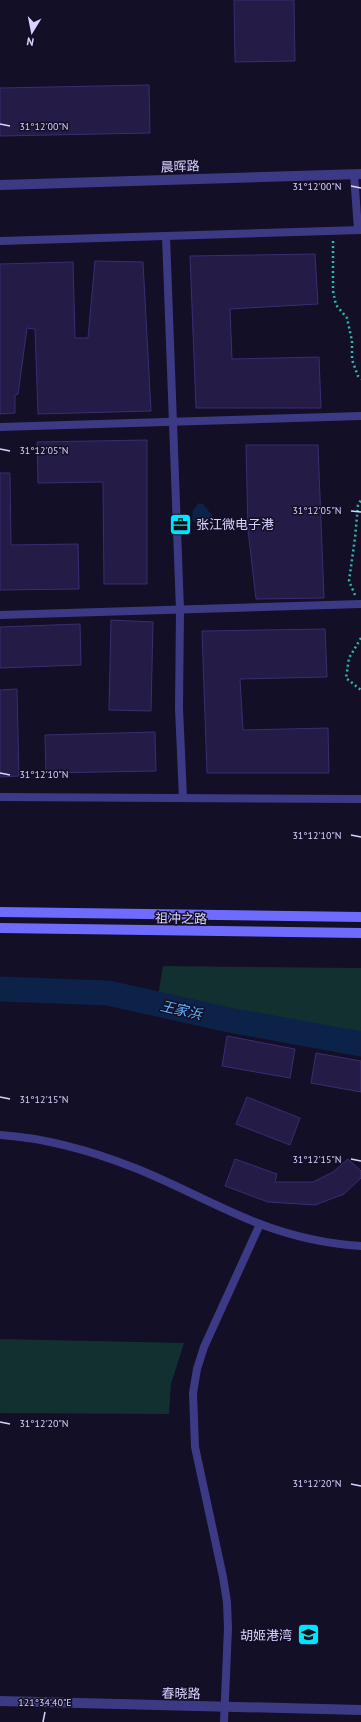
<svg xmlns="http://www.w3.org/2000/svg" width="361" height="1722" viewBox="0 0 361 1722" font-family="'PT Sans','Noto Sans SC',sans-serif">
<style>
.green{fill:#12302f}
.water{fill:#0c2248}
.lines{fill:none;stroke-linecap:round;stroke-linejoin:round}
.river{stroke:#0c2248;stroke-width:25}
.building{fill:#241b47;stroke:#3b2d73}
.path{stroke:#2fb8b0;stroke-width:2.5;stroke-dasharray:2 3;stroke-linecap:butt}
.lane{stroke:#3d3a85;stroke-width:8}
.street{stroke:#3d3a85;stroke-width:10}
.secondary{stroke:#6f6bff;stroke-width:10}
.ticks{fill:none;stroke:#d9d4ff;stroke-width:1.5}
.labels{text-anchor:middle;stroke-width:3;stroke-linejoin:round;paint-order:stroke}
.street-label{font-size:13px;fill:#d9d4ff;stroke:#130f26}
.poi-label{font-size:13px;fill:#d9d4ff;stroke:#130f26;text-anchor:start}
.water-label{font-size:14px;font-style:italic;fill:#62b6ff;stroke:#130f26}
.ticks-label{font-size:10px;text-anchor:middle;fill:#d9d4ff;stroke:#130f26;stroke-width:3;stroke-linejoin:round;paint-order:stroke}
</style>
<rect width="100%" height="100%" fill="#130f26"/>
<g class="green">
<polygon points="163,966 361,968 361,1052 155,1013"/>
<polygon points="0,1339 184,1343 171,1384 169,1414 0,1413"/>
</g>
<polygon class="water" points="199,503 203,504 212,515 210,522 203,530 192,519 193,510"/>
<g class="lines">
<polyline class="river" points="0,989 108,993 229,1020 361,1044"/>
</g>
<g class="building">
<polygon points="234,0 294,0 295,61 235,62"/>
<polygon points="149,85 150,133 0,136 0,88"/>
<polygon points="315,254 318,304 230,309 232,359 319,357 321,408 196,408 190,256"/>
<polygon points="95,261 143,262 151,411 38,414 35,329 27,328 18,394 15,395 15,413 0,414 0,264 73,262 75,338 88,338"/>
<polygon points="147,440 147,584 104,584 103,482 38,483 37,442"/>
<polygon points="246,445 318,445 324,598 256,599 248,530"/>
<polygon points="0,473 10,473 11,545 78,544 79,589 0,590"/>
<polygon points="111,620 153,622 151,711 109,710"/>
<polygon points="80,624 81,665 0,668 0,627"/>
<polygon points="325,629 327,677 240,679 243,730 328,728 329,773 207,773 202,631"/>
<polygon points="17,689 19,776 0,777 0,690"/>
<polygon points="155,732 156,771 46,773 45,735"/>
<polygon points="227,1036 295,1049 290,1078 222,1066"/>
<polygon points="316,1053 361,1061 361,1092 311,1083"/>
<polygon points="247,1097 300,1118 290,1145 236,1124"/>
<polygon points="235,1159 277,1174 275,1182 313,1182 333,1172 348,1159 361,1171 361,1178 344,1194 315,1205 268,1202 225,1186"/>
</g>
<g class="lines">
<g class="path">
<polyline points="333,241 333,291 336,305 347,318 352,341 352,360 358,376 361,379"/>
<polyline points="355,595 349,581 355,538 358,505 361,500"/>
<polyline points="361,638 349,658 346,678 361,690"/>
</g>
<g class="lane">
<polyline points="354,174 358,230"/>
<polyline points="166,236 180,610 179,708 183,798"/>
<polyline points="0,241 361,230"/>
<polyline points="0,427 361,416"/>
<polyline points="0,615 361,604"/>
<polyline points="0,797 361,799"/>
<path d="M0,1135C46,1138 92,1151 135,1168C178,1185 218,1208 260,1224C292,1236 327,1244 361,1246"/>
<polyline points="224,1722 228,1628 227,1602 223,1577 195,1447 193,1393 197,1369 204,1347 260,1224"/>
</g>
<g class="street">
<polyline points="0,185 361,174"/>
<polyline points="0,1701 361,1710"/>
</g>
<g class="secondary">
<polyline points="0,912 361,917"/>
<polyline points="0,928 361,933"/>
</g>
</g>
<path class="ticks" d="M0,124L10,126M351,186L361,188M0,449L10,451M351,511L361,512M0,773L10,775M351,835L361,837M0,1097L10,1099M351,1159L361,1161M0,1422L10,1424M351,1484L361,1486M43,1722L45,1712"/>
<defs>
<symbol id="office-square" viewBox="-11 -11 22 22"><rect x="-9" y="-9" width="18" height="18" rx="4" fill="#00e5ff" stroke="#130f26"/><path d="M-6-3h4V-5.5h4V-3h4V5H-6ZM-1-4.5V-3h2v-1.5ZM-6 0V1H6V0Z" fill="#111"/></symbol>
<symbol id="school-square" viewBox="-11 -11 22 22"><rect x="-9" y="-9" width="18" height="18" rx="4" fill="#00e5ff" stroke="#130f26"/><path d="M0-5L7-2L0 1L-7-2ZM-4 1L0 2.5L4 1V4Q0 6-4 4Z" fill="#111"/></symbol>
</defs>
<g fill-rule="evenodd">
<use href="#office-square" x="168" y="512" width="25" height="25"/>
<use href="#school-square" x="296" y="1622" width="25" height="25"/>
</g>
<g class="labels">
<g class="street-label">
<text transform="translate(180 166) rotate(-2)" y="5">晨晖路</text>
<text transform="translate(181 918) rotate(1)" y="5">祖冲之路</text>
<text transform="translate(181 1693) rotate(1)" y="5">春晓路</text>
</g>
<g class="poi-label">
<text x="196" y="529">张江微电子港</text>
<text x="292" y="1640" text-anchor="end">胡姬港湾</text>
</g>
<g class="water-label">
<text transform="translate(181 1010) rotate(13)" y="5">王家浜</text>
</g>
</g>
<g class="ticks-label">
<text x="44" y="130">31°12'00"N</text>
<text x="317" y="190">31°12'00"N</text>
<text x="44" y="454">31°12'05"N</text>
<text x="317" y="514">31°12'05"N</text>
<text x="44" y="778">31°12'10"N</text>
<text x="317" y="839">31°12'10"N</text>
<text x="44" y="1103">31°12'15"N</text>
<text x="317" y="1163">31°12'15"N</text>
<text x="44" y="1427">31°12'20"N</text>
<text x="317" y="1487">31°12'20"N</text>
<text x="45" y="1706">121°34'40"E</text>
</g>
<g transform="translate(32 32) rotate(190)" stroke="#130f26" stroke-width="3" paint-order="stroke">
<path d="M0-3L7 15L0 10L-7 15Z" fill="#d9d4ff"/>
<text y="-6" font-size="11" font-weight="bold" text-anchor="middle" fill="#d9d4ff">N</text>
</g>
</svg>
